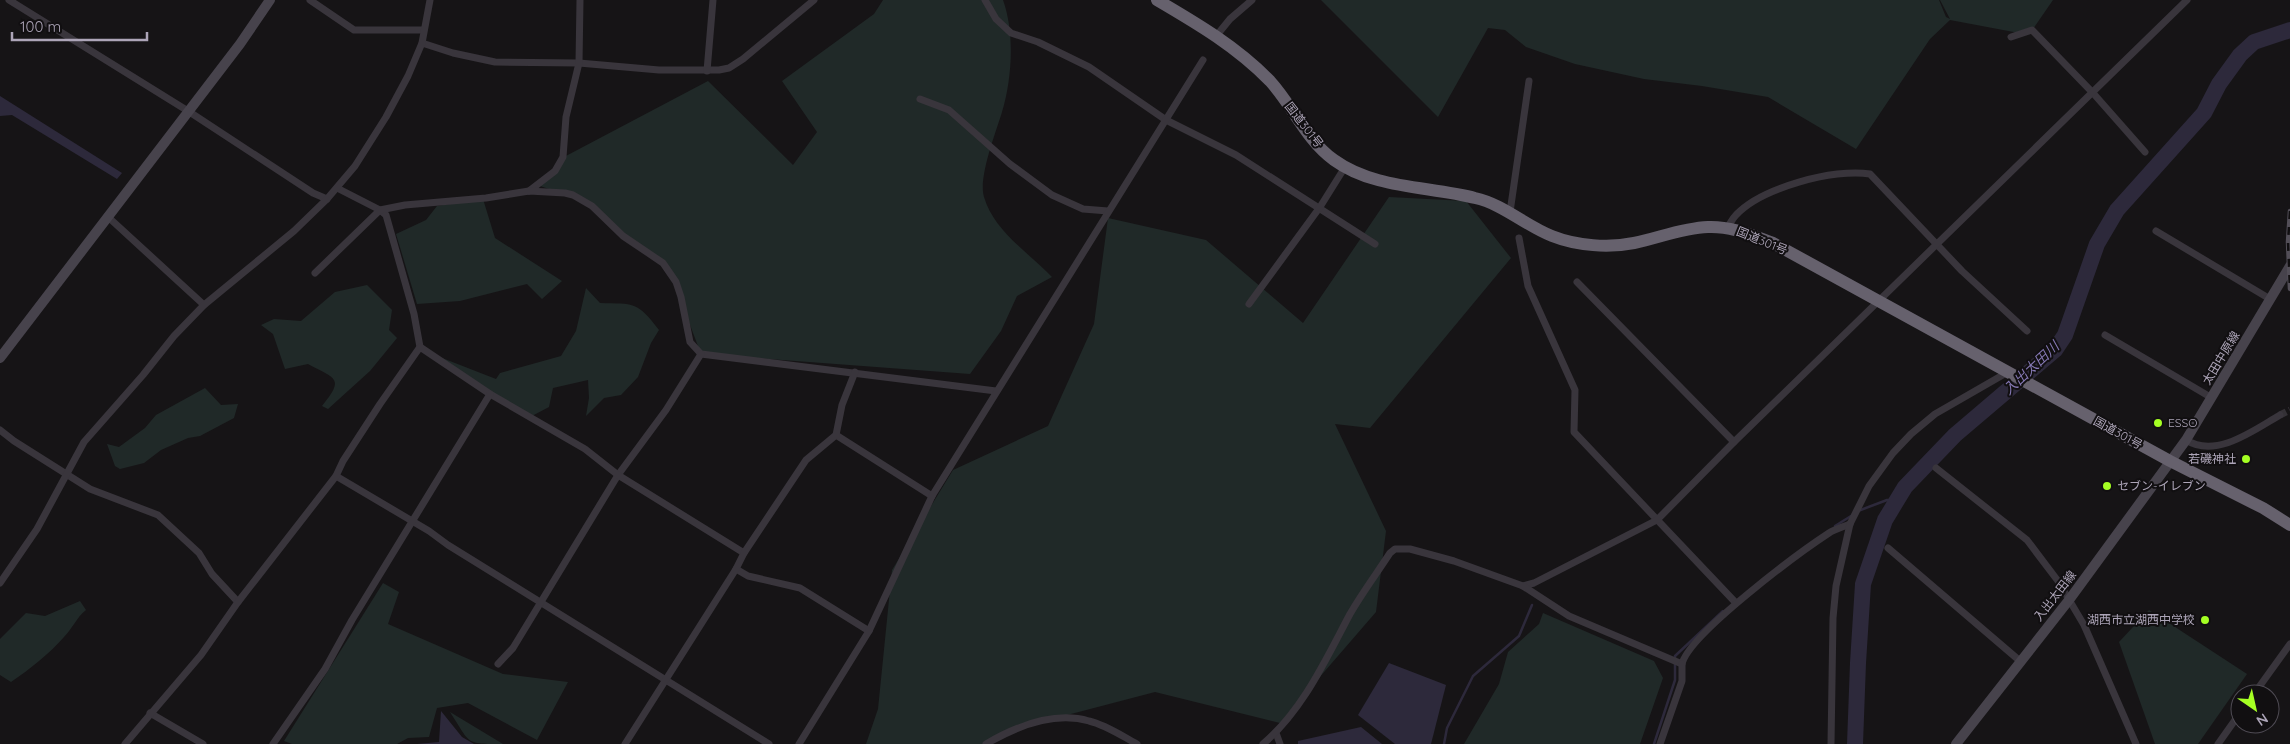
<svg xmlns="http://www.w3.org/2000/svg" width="2290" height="744" viewBox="0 0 2290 744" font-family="Quicksand,'Noto Sans JP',sans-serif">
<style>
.green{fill:#202928}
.water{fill:#2d293b}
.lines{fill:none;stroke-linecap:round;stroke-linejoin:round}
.stream{stroke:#2d293b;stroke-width:2.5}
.river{stroke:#2d293b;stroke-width:16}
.street-tunnel{stroke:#343136;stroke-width:7;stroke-dasharray:7 3.5;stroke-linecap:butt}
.street{stroke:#39353c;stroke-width:7}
.secondary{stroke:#47434c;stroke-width:10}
.highway{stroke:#66616d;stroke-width:12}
.rail-casing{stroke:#524e57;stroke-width:4.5}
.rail{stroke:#110f11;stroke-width:2.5;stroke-dasharray:8;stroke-linecap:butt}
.poi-dot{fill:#a5ff23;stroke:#110f11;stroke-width:2}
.labels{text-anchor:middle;stroke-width:4;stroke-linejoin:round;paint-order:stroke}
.street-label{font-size:12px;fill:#ada5b8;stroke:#110f11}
.poi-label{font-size:12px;fill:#ada5b8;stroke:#110f11;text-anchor:start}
.water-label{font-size:14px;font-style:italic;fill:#8679b5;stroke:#110f11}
</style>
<rect width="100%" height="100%" fill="#161416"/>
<g class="green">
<path d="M883,0H1003C1015,33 1012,79 1002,112C996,132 978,178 984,197C994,231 1029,253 1052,277L1017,296L1001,331L970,374L701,354L670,272L579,199L537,185L564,157L708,81L793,165L817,132L782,81L874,14Z"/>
<polygon points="1321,0 1939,0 1946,17 1950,19 1940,0 2053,0 2033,29 2019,33 1950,20 1930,39 1856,149 1768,97 1702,86 1644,79 1575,64 1526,47 1505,30 1488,28 1438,117"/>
<polygon points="1389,197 1466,201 1511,258 1370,428 1335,424 1386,531 1376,612 1280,723 1155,692 1029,725 992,744 866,744 878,709 892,570 953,470 1048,426 1094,324 1108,218 1206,240 1303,323"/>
<polygon points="483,199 495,238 562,281 542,299 527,284 460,301 417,304 396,234 426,220 437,206"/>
<path d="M367,285L392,310L389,330L397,338L370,371L328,409L322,406C345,378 336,379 308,364L285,369L273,334L261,325L274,319L301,321L335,292Z"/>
<path d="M586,288L600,303C634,304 637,301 659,330L651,343L638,377L621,395L604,398L586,416L589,398L588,380L553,388L549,407L530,417L437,356L496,379L500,373L561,356L576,331Z"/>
<polygon points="205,388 221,405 238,404 234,418 200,436 188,438 161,450 144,463 120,469 115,466 107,444 119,447 145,428 156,415"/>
<polygon points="383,583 399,592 388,624 503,674 568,682 537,740 468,703 437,708 429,737 408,738 397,744 292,744 284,741"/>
<path d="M80,601L86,610C76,618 73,628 64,637C49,654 30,669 11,682L0,675V639L26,613L45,616Z"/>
<polygon points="2149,610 2247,674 2198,744 2155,744 2119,642"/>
<polygon points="1543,613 1654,661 1663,678 1640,744 1464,744 1499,684 1508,652 1539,624"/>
<path d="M450,712L503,744C464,744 471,744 450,712Z"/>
</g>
<g class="water">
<polygon points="0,96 122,173 117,179 12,115 0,116"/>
<polygon points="1389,663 1446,685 1431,744 1395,744 1358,715"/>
<polygon points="441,711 462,737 474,744 417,744 439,742"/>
<polygon points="1361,727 1382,744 1298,744 1298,741"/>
</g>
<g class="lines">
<g class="stream">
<polyline points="1858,511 1887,500 1897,500"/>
<polyline points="1835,526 1851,516"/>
<polyline points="1444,744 1447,728 1473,676 1519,636 1532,605"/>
<polyline points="1654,744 1675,680 1675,656 1723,611"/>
</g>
<polyline class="river" points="1855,744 1858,663 1863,584 1885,520 1905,487 1955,435 2055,350 2065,335 2097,244 2117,210 2204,113 2219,84 2240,55 2254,42 2290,30"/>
<polyline class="street-tunnel" points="2280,415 2290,410"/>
<g class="street">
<polyline points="9,0 188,111 313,193 327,199"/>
<polyline points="310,0 354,30 423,30"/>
<polyline points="985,0 996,19 1011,33 1038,42 1089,67 1166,120 1236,155 1375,244"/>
<polyline points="1217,35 1230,19 1252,0"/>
<polyline points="2011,37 2032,30 2093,93 2145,152"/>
<polyline points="422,43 453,53 495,62 579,63 659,70 719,70 729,68 743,59 814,0"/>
<polyline points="707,71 713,0"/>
<polyline points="920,99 949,110 1010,164 1052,195 1083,209 1108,211"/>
<polyline points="337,188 380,210 386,215 414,314 420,347"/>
<polyline points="529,191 555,171 563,157 566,117 579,63 580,0"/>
<polyline points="1510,212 1529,81"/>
<polyline points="107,216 204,305"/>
<path d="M1727,228C1730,224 1732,219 1736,215C1761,188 1834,168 1870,174L1962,271L2027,331"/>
<polyline points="2156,231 2270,299"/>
<polyline points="1519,238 1528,286 1575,390 1574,432 1736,603"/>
<polyline points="315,273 380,210 405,205 486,198 529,191 565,193 573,195 592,206 623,236 663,263 676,282 681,297 690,342 701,354 996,391"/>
<polyline points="1577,282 1734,442"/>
<polyline points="1249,304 1320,207 1345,167"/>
<polyline points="2105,335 2212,398"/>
<polyline points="0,430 14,441 90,489 158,515 199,553 212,574 238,602"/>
<polyline points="836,435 932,496"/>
<path d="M2186,440C2216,459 2254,430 2280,415"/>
<polyline points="1936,468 2027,540 2058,581 2084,625 2136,744"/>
<polyline points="336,476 429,531 448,545 769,744"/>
<polyline points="1888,548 2020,661"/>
<polyline points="736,569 748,576 800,588 869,631"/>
<polyline points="0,583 37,529 84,442 143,375 174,336 204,305 294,231 327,199 355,166 386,117 408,76 422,43 430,0"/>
<polyline points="1523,586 1534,583 1657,520 1734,442 2187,0"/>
<polyline points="498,664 513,648 618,475 666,410 701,354"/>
<polyline points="2254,694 2290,644"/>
<polyline points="150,713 203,744"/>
<polyline points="1276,733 1280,744"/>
<polyline points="125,744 201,655 238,602 336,476 343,461 380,404 420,347 490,394 585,449 618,475 744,553"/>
<polyline points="273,744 325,669 352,620 490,394"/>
<polyline points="625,744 736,569 744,553 806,460 836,435 842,405 855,372"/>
<polyline points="799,744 869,631 932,496 1203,60"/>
<path d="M986,744C1015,727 1054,711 1089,721C1106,725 1122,736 1137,744"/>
<path d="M1263,744C1303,710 1326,659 1350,614C1362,593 1377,573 1390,553L1395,549H1410L1454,561L1523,586L1569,616L1682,664C1689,634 1800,552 1829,533C1835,529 1843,527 1850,524"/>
<polyline points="1660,744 1682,681 1682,664"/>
<polyline points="1831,744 1833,618 1836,586 1850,524 1869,486 1893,453 1911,434 1935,414 2008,372"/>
<polyline points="2218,744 2240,713"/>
</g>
<g class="secondary">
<polyline points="0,358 240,44 270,0"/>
<polyline points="1956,744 2069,600 2186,440 2290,266"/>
</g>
<path class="highway" d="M1157,0C1198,24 1237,47 1270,81C1293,106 1306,140 1334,160C1374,189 1428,186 1475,198C1503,204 1526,226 1552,236C1577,246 1609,248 1634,243C1659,238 1682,228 1708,227C1731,226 1751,235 1773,243L2170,461L2263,508L2290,525"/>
<defs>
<polyline id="rail" points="2290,211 2288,242 2290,289"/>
</defs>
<use href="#rail" class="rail-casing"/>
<use href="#rail" class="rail"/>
</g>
<g class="poi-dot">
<circle cx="2158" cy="423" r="5"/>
<circle cx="2246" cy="459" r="5"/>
<circle cx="2107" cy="486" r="5"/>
<circle cx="2205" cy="620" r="5"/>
</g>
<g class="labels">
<g class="street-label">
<text transform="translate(1304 125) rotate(52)" y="4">国道301号</text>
<text transform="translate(1762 241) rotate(22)" y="4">国道301号</text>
<text transform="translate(2221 358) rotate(-59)" y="4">太田中原線</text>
<text transform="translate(2118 433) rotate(29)" y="4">国道301号</text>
<text transform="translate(2055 596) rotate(-52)" y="4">入出太田線</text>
</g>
<g class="poi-label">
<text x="2168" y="427">ESSO</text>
<text x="2236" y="463" text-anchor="end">若磯神社</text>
<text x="2117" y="490">セブン-イレブン</text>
<text x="2195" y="624" text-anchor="end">湖西市立湖西中学校</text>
</g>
<g class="water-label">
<text transform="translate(2031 368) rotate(-43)" y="5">入出太田川</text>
</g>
</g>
<g transform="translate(2255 709) rotate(146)"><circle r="24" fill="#110f11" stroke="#4f4b54"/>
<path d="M0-4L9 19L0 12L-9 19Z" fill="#a5ff23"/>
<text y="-8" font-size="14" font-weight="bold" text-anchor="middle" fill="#ada5b8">N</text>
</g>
<path d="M12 32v8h135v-8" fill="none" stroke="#ada5b8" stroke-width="2.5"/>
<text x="20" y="32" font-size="15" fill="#ada5b8" stroke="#110f11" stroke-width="4" paint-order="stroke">100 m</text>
</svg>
